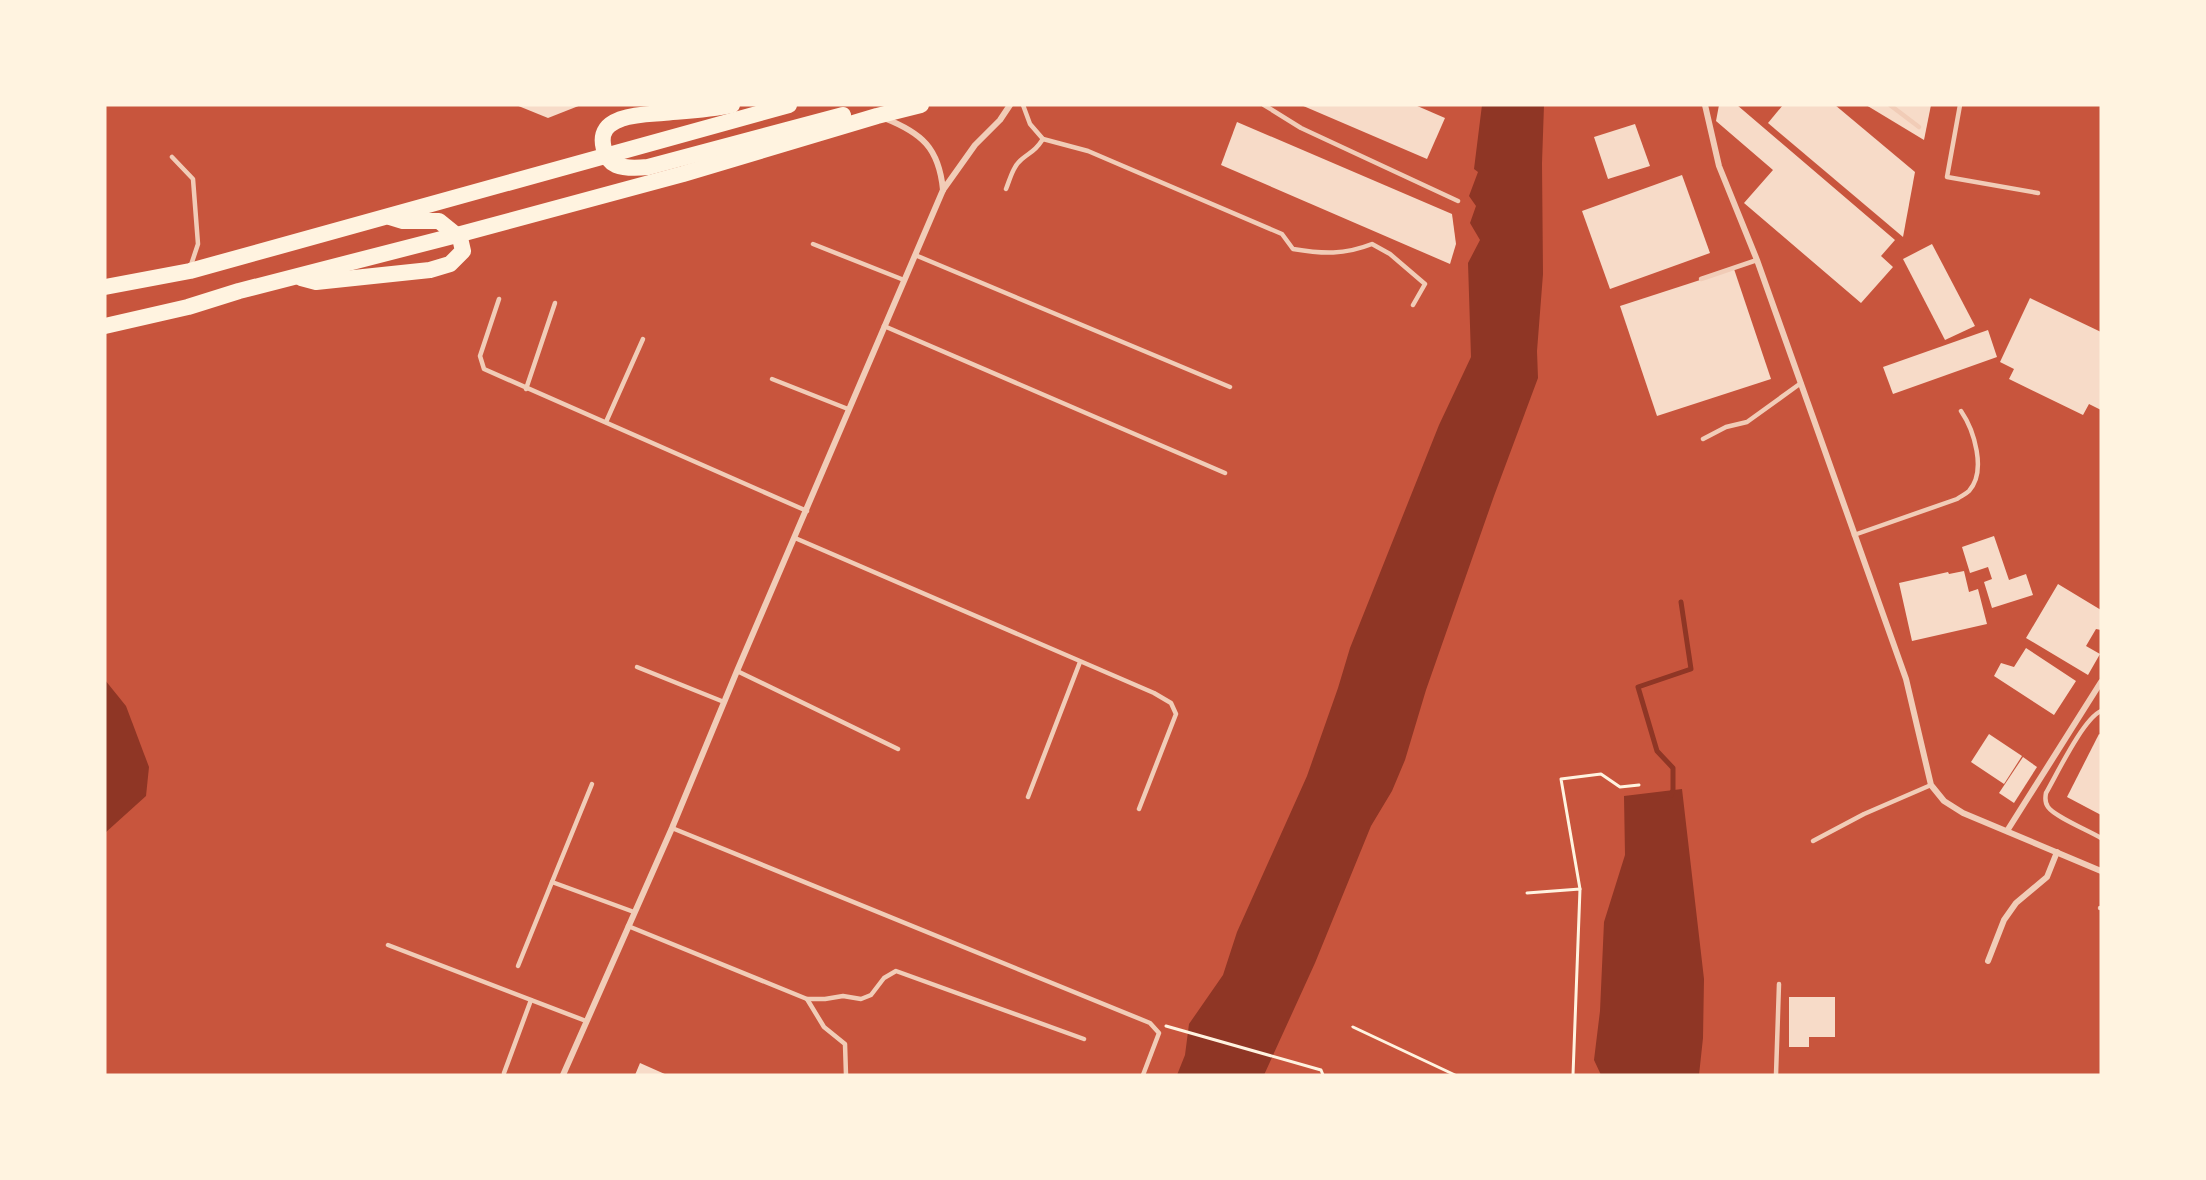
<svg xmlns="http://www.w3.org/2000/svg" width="2206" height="1180" viewBox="0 0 2206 1180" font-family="'Asap Condensed',sans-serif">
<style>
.water{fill:#8f3625}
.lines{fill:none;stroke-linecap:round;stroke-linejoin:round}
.stream{stroke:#8f3625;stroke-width:5}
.building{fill:#f7dbc8}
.path{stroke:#fff3e0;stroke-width:3}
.service{stroke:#f1ccb7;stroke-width:4.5}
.minor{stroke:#f1ccb7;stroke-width:6}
.trunk{stroke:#fff3e0;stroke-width:16}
</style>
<rect width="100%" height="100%" fill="#c8553d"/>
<g class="water">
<polygon points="1482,105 1544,105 1542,163 1543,274 1537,351 1538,378 1494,496 1426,690 1405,760 1392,791 1371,826 1315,963 1264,1075 1177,1075 1185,1055 1189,1024 1223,975 1237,932 1307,776 1338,688 1350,648 1439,425 1471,357 1468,263 1480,240 1470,223 1476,206 1469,196 1478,172 1474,169"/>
<polygon points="105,680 126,706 149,767 146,796 105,833"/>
<polygon points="1682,789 1704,979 1703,1038 1699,1075 1601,1075 1594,1060 1600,1011 1604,922 1625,855 1624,796"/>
</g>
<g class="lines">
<polyline class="stream" points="1671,795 1673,790 1673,768 1657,751 1638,687 1691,669 1681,602"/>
</g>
<g class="building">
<polygon points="516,105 581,105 548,118"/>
<polygon points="1301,105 1415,105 1445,118 1427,159"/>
<polygon points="1719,105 1737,105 1895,240 1881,256 1893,267 1861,303 1744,203 1773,170 1716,121"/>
<polygon points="1783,105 1835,105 1915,172 1903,237 1768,123"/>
<polygon points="1866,105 1931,105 1924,140"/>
<polygon points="1237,122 1452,214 1456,244 1450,264 1221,165"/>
<polygon points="1635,124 1650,166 1608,179 1594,137"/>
<polygon points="1682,175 1710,253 1610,289 1582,211"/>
<polygon points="1932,244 1975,326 1945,340 1903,259"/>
<polygon points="1734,269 1771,379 1657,416 1620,306"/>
<polygon points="2030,298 2101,332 2101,410 2089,404 2083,415 2009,379 2014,369 2000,362"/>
<polygon points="1988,330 1997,357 1893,394 1883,367"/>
<polygon points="1994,536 2009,580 2026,574 2033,595 1992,608 1984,582 1992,579 1988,567 1970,573 1962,547"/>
<polygon points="1964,571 1969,592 1978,589 1987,624 1912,641 1899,583 1948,572 1949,574"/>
<polygon points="2058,584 2101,610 2101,630 2096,629 2086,646 2100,654 2088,675 2026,638"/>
<polygon points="2026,648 2076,681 2054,715 1994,676 2001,663 2014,667"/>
<polygon points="1989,734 2022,756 2004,784 1971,762"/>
<polygon points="2099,734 2101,735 2101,815 2067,797"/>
<polygon points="2023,757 2037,767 2014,803 1999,793"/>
<polygon points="1789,997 1835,997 1835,1037 1809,1037 1809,1047 1789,1047"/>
<polygon points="640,1063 667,1075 635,1075"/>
</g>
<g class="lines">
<g class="path">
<polyline points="1580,889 1561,779 1601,774 1620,787 1639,785"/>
<polyline points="1527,893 1580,889 1573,1075"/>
<polyline points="1166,1026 1321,1070 1323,1075"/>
<polyline points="1353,1027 1455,1075"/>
</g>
<g class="service">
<path d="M1023,105L1030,124L1043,139L1088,151L1282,234L1293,249C1323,254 1344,255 1372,244L1390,254L1425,284L1413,305"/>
<polyline points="1264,105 1301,128 1458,201"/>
<polyline points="1890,105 1919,127"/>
<polyline points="1960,105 1947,177 2038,193"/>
<polyline points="172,157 193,179 198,244 191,265"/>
<path d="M1006,189C1010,179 1013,166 1022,159C1032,151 1035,151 1043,139"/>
<polyline points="813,244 904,280"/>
<polyline points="915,255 1230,387"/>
<polyline points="1701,279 1757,260"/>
<polyline points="499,299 480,356 484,369 807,511"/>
<polyline points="884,326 1225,473"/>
<polyline points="772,379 848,409"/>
<polyline points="526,389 555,303"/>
<polyline points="606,422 643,339"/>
<polyline points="1703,439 1726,427 1747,422 1801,383"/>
<path d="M1854,535L1957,499C1961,496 1966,494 1969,491C1987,471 1974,430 1961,411"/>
<polyline points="795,538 1154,693 1171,703 1176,714 1139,809"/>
<polyline points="637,667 724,702"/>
<polyline points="737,671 898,749"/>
<path d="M2101,711C2083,719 2057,774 2046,793C2045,798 2045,803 2048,807C2055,817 2090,831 2101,838"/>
<polyline points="1028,797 1080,662"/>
<polyline points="672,828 1150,1023 1159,1033 1143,1075"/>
<polyline points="1813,841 1864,814 1931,785"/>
<polyline points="552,882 592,784"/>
<polyline points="2100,908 2101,908"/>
<polyline points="628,926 807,999 824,1027 845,1044 846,1075"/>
<polyline points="388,945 586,1021"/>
<polyline points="518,966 552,882 634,912"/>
<polyline points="807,999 825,999 843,996 861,999 871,995 884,978 896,971 1084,1039"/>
<polyline points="504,1073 531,1000"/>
<polyline points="1776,1075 1779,984"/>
</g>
<g class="minor">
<polyline points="1705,105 1719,166 1757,260 1906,679 1931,785 1944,801 1963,813 2101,871"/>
<path d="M884,118C922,133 939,148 943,190"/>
<polyline points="2007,831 2101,682"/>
<polyline points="1988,961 2004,920 2016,903 2047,877 2057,852"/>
<polyline points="563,1075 672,828 737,671 943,190 975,145 1000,120 1010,105"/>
</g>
<g class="trunk">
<path d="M732,105C709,110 686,111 663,113C649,114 635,114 621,119C616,121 610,123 606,129C599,139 604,160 616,165C626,169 638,168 648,167L843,115"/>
<polyline points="301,278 316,282 430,270 450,264 463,251 460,238 439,221 403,221 390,217"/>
<polyline points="105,287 190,271 789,105"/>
<polyline points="105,326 188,307 239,291 457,235 683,174 877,116 921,105"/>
</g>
</g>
<rect width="2206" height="1180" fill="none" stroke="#fff3e0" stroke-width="213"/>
</svg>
